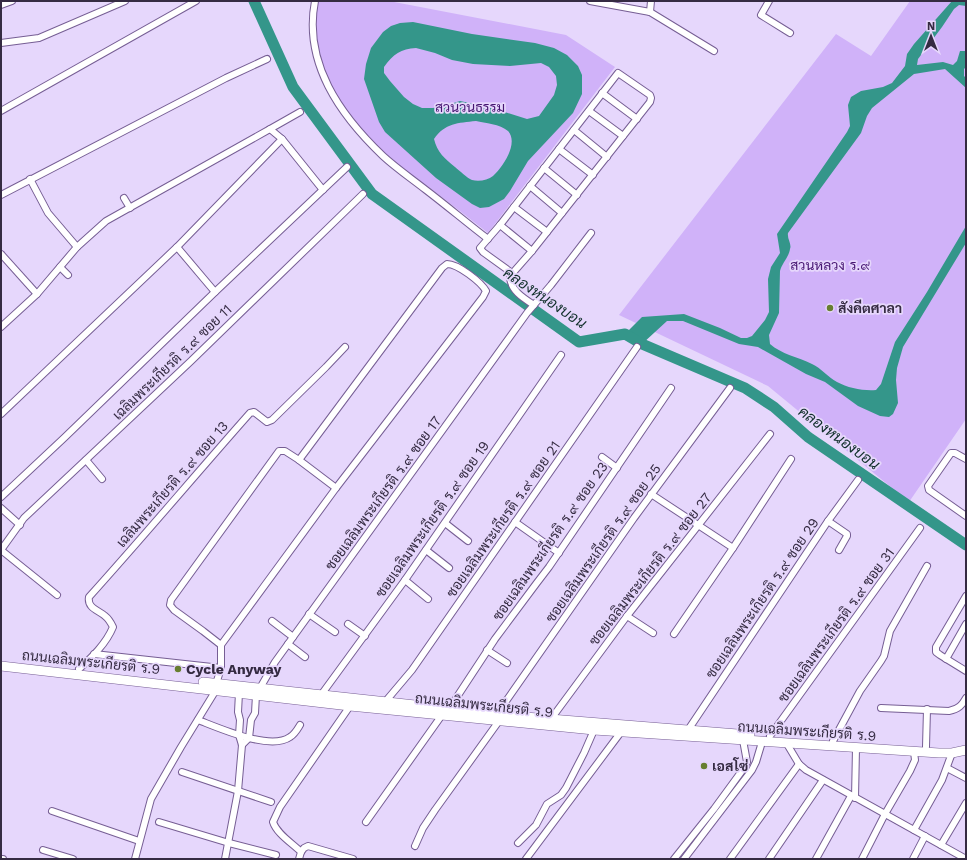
<svg xmlns="http://www.w3.org/2000/svg" width="967" height="860" viewBox="0 0 967 860" font-family="'Work Sans',Sarabun,sans-serif">
<style>
.green{fill:#d0b2f9}
.water{fill:#34968a;fill-rule:evenodd}
.lines{fill:none;stroke-linecap:round;stroke-linejoin:round}
.river{stroke:#34968a;stroke-width:11}
.street-casing{stroke:#765e94;stroke-width:8}
.secondary-casing{stroke:#765e94;stroke-width:10}
.street{stroke:#fff;stroke-width:6}
.secondary{stroke:#fff;stroke-width:9}
.poi-dot{fill:#677e30;stroke:#e6d7fc;stroke-width:1.5}
.labels{text-anchor:middle;stroke-width:3.5;stroke-linejoin:round;paint-order:stroke}
.park-label{font-size:14px;fill:#471672;stroke:#e6d7fc}
.poi-label{font-size:14px;font-weight:bold;fill:#352b42;stroke:#e6d7fc;text-anchor:start}
.street-label{font-size:14px;fill:#352b42;stroke:#e6d7fc}
.water-label{font-size:15px;font-style:italic;fill:#112f2b;stroke:#e6d7fc}
</style>
<rect width="100%" height="100%" fill="#e6d7fc"/>
<g class="green">
<path d="M317,1H389L566,35L615,67L488,233C465,215 442,197 418,179C407,171 394,163 384,153C343,112 306,62 317,1Z"/>
<polygon points="910,1 966,1 966,419 909,502 768,386 619,315 836,34 871,56"/>
</g>
<g class="water">
<path d="M952,1H966V6L959,5L954,9L942,27L918,59L917,65L943,62L953,65L957,61L960,51H966V67L964,69V76L966,78V88L945,69L914,74L872,108L867,116L861,133L788,233C787,239 792,244 790,249C789,257 782,263 780,271L779,313L769,335L770,344C781,354 798,357 812,364C821,368 828,377 837,382C848,388 863,391 876,390L881,384L895,342L927,292L966,226V243L903,347L897,368L896,380L898,403L893,414L889,417L880,416L858,406L825,382L806,374L758,347L739,344L683,321H667L642,344L625,334L642,317L684,314L720,328L741,338H747L752,336L765,320L769,312L768,279L771,267L780,253L777,234L847,132L850,126L848,105L851,97L861,91L883,87L892,83L905,66L907,54L914,44Z"/>
<path d="M413,22L472,34L535,43L554,48L567,55L578,66L582,75V94L573,113L528,161L510,191L504,199L489,207L480,208L472,204L436,178L385,132L379,122L364,79L366,64L371,48L383,32L391,26L400,23ZM416,48L435,53L452,60L473,64L510,66L541,63L549,67L556,76L557,85L554,95L539,116L527,119L489,107L460,101L444,106L433,108H422L413,104L404,97L390,81L384,73V67C393,54 401,49 416,48ZM476,121C485,123 500,124 508,131C519,143 503,167 493,176C488,180 479,182 472,180C467,178 460,171 455,167C445,159 437,152 434,139C445,123 458,123 476,121Z"/>
</g>
<g class="lines">
<polyline class="river" points="254,1 293,87 372,194 579,342 625,334 642,344 745,388 774,407 808,437 966,545"/>
<defs>
<g id="street">
<path d="M315,1C303,63 340,115 383,156C396,168 412,179 426,190C447,206 467,223 488,239"/>
<polyline points="590,1 650,12 714,51"/>
<polyline points="769,1 761,15 790,33"/>
<polyline points="1,5 12,1"/>
<polyline points="650,12 651,1"/>
<polyline points="1,43 39,38 125,1"/>
<polyline points="602,93 637,119"/>
<polyline points="1,111 196,1"/>
<polyline points="589,111 623,136"/>
<polyline points="270,129 300,112"/>
<polyline points="574,130 607,157"/>
<polyline points="559,149 593,175"/>
<polyline points="544,168 577,195"/>
<polyline points="30,179 48,213 77,247"/>
<polyline points="530,186 562,213"/>
<polyline points="1,195 226,78 267,59"/>
<polyline points="124,198 130,208"/>
<polyline points="514,207 547,232"/>
<polyline points="500,225 532,251"/>
<polyline points="177,247 215,292"/>
<polyline points="1,254 37,294"/>
<path d="M447,264C458,264 481,282 486,291L483,297L336,488L221,645L203,631L174,610L170,605L171,600L279,451H285L299,460L442,268Z"/>
<polyline points="60,267 68,275"/>
<path d="M512,273L483,252L480,248L500,225L618,73L650,95L651,98L650,102L532,251L510,276C510,290 523,298 534,305"/>
<polyline points="1,327 37,294 77,247 106,221 270,129 282,139 323,190"/>
<polyline points="1,414 177,247 282,139"/>
<polyline points="602,457 617,468"/>
<polyline points="966,459 955,453 951,453 928,486 929,490 966,516"/>
<polyline points="86,460 102,479"/>
<polyline points="299,460 336,488"/>
<polyline points="651,494 733,548"/>
<polyline points="1,497 64,438 215,292 347,167"/>
<polyline points="1,508 20,525"/>
<polyline points="828,521 847,534 847,536 839,550"/>
<polyline points="515,522 559,553"/>
<polyline points="445,523 468,541"/>
<polyline points="1,550 24,518 191,361 363,194"/>
<polyline points="1,550 57,595"/>
<polyline points="426,550 449,568"/>
<polyline points="405,580 428,599"/>
<polyline points="966,596 936,647 936,652 940,655 966,671"/>
<polyline points="309,614 335,632"/>
<polyline points="627,616 653,633"/>
<polyline points="272,621 293,637"/>
<polyline points="348,624 365,636"/>
<polyline points="674,634 733,548 791,459"/>
<polyline points="288,644 305,657"/>
<polyline points="487,650 507,663"/>
<polyline points="94,654 221,668"/>
<polyline points="946,659 966,624"/>
<path d="M79,669C92,657 106,644 113,627C111,623 109,619 105,616C98,610 87,608 89,597C144,536 196,474 250,413L254,412L267,422L272,420L326,367L345,347"/>
<polyline points="321,695 405,580 561,355"/>
<polyline points="385,702 412,670 637,347"/>
<path d="M881,708L949,711C959,709 962,705 966,698"/>
<polyline points="449,709 495,639 536,584 549,567 671,388"/>
<polyline points="497,714 634,518 730,388"/>
<polyline points="551,719 627,616 770,434"/>
<path d="M198,720C219,728 270,751 290,737C295,734 297,730 300,725"/>
<polyline points="688,730 828,521 858,480"/>
<polyline points="770,736 920,528"/>
<polyline points="833,741 860,691 881,661 884,656 890,631 927,566"/>
<polyline points="787,744 799,764 806,770 966,859"/>
<polyline points="242,745 249,738 251,720 255,713 256,695 275,662 527,313 551,285 591,233"/>
<polyline points="926,747 927,709"/>
<polyline points="947,768 966,778"/>
<polyline points="182,772 271,802"/>
<polyline points="855,798 856,748"/>
<polyline points="52,811 139,841"/>
<polyline points="159,822 229,843 276,855"/>
<polyline points="366,822 442,715"/>
<polyline points="914,830 942,780 952,753"/>
<polyline points="518,843 536,825 547,804 561,795 566,788 584,753 594,730"/>
<polyline points="941,845 966,803"/>
<polyline points="415,846 423,828 435,810 499,721"/>
<polyline points="43,850 73,859"/>
<polyline points="301,852 304,848 308,846 353,859"/>
<polyline points="1,859 3,859"/>
<polyline points="135,859 151,799 181,747 216,690 216,684 221,668 221,645"/>
<polyline points="225,859 238,791 242,745 239,735 240,720 238,712 239,693"/>
<path d="M299,859L301,852C292,843 277,834 273,822L280,807L350,706"/>
<polyline points="526,859 621,732"/>
<polyline points="674,859 714,809 744,768 747,762 743,740"/>
<polyline points="684,859 752,770 756,762 762,742"/>
<polyline points="730,859 799,764"/>
<polyline points="769,859 823,780"/>
<polyline points="816,859 851,796"/>
<polyline points="862,859 885,814 910,771 915,760 914,752"/>
<polyline points="913,859 925,836"/>
</g>
<g id="secondary">
<polyline points="1,666 350,706 594,730 939,753 952,753 966,750"/>
<polyline points="203,682 525,717 750,735"/>
</g>
</defs>
<use href="#street" class="street-casing"/>
<use href="#secondary" class="secondary-casing"/>
<use href="#street" class="street"/>
<use href="#secondary" class="secondary"/>
</g>
<g class="poi-dot">
<circle cx="830" cy="308" r="4"/>
<circle cx="178" cy="669" r="4"/>
<circle cx="704" cy="766" r="4"/>
</g>
<g class="labels">
<g class="park-label">
<text x="470" y="112">สวนวนธรรม</text>
<text x="830" y="270">สวนหลวง ร.๙</text>
</g>
<g class="poi-label">
<text x="838" y="313">สังคีตศาลา</text>
<text x="186" y="674">Cycle Anyway</text>
<text x="712" y="771">เอสโซ่</text>
</g>
<g class="street-label">
<text transform="translate(172 362) rotate(-44)" y="5">เฉลิมพระเกียรติ ร.๙ ซอย 11</text>
<text transform="translate(172 484) rotate(-49)" y="5">เฉลิมพระเกียรติ ร.๙ ซอย 13</text>
<text transform="translate(383 493) rotate(-54)" y="5">ซอยเฉลิมพระเกียรติ ร.๙ ซอย 17</text>
<text transform="translate(432 519) rotate(-55)" y="5">ซอยเฉลิมพระเกียรติ ร.๙ ซอย 19</text>
<text transform="translate(503 519) rotate(-55)" y="5">ซอยเฉลิมพระเกียรติ ร.๙ ซอย 21</text>
<text transform="translate(550 541) rotate(-55)" y="5">ซอยเฉลิมพระเกียรติ ร.๙ ซอย 23</text>
<text transform="translate(603 543) rotate(-55)" y="5">ซอยเฉลิมพระเกียรติ ร.๙ ซอย 25</text>
<text transform="translate(650 569) rotate(-52)" y="5">ซอยเฉลิมพระเกียรติ ร.๙ ซอย 27</text>
<text transform="translate(762 598) rotate(-56)" y="5">ซอยเฉลิมพระเกียรติ ร.๙ ซอย 29</text>
<text transform="translate(836 625) rotate(-54)" y="5">ซอยเฉลิมพระเกียรติ ร.๙ ซอย 31</text>
<text transform="translate(91 662) rotate(6)" y="5">ถนนเฉลิมพระเกียรติ ร.9</text>
<text transform="translate(484 705) rotate(6)" y="5">ถนนเฉลิมพระเกียรติ ร.9</text>
<text transform="translate(807 731) rotate(4)" y="5">ถนนเฉลิมพระเกียรติ ร.9</text>
</g>
<g class="water-label">
<text transform="translate(545 298) rotate(34)" y="5">คลองหนองบอน</text>
<text transform="translate(839 438) rotate(36)" y="5">คลองหนองบอน</text>
</g>
</g>
<rect width="967" height="860" fill="none" stroke="#352b42" stroke-width="4"/>
<g transform="translate(931 36)" stroke="#e6d7fc" stroke-width="3" paint-order="stroke">
<path d="M0-3L7 15L0 10L-7 15Z" fill="#352b42"/>
<text y="-6" font-size="11" font-weight="bold" text-anchor="middle" fill="#352b42">N</text>
</g>
</svg>
